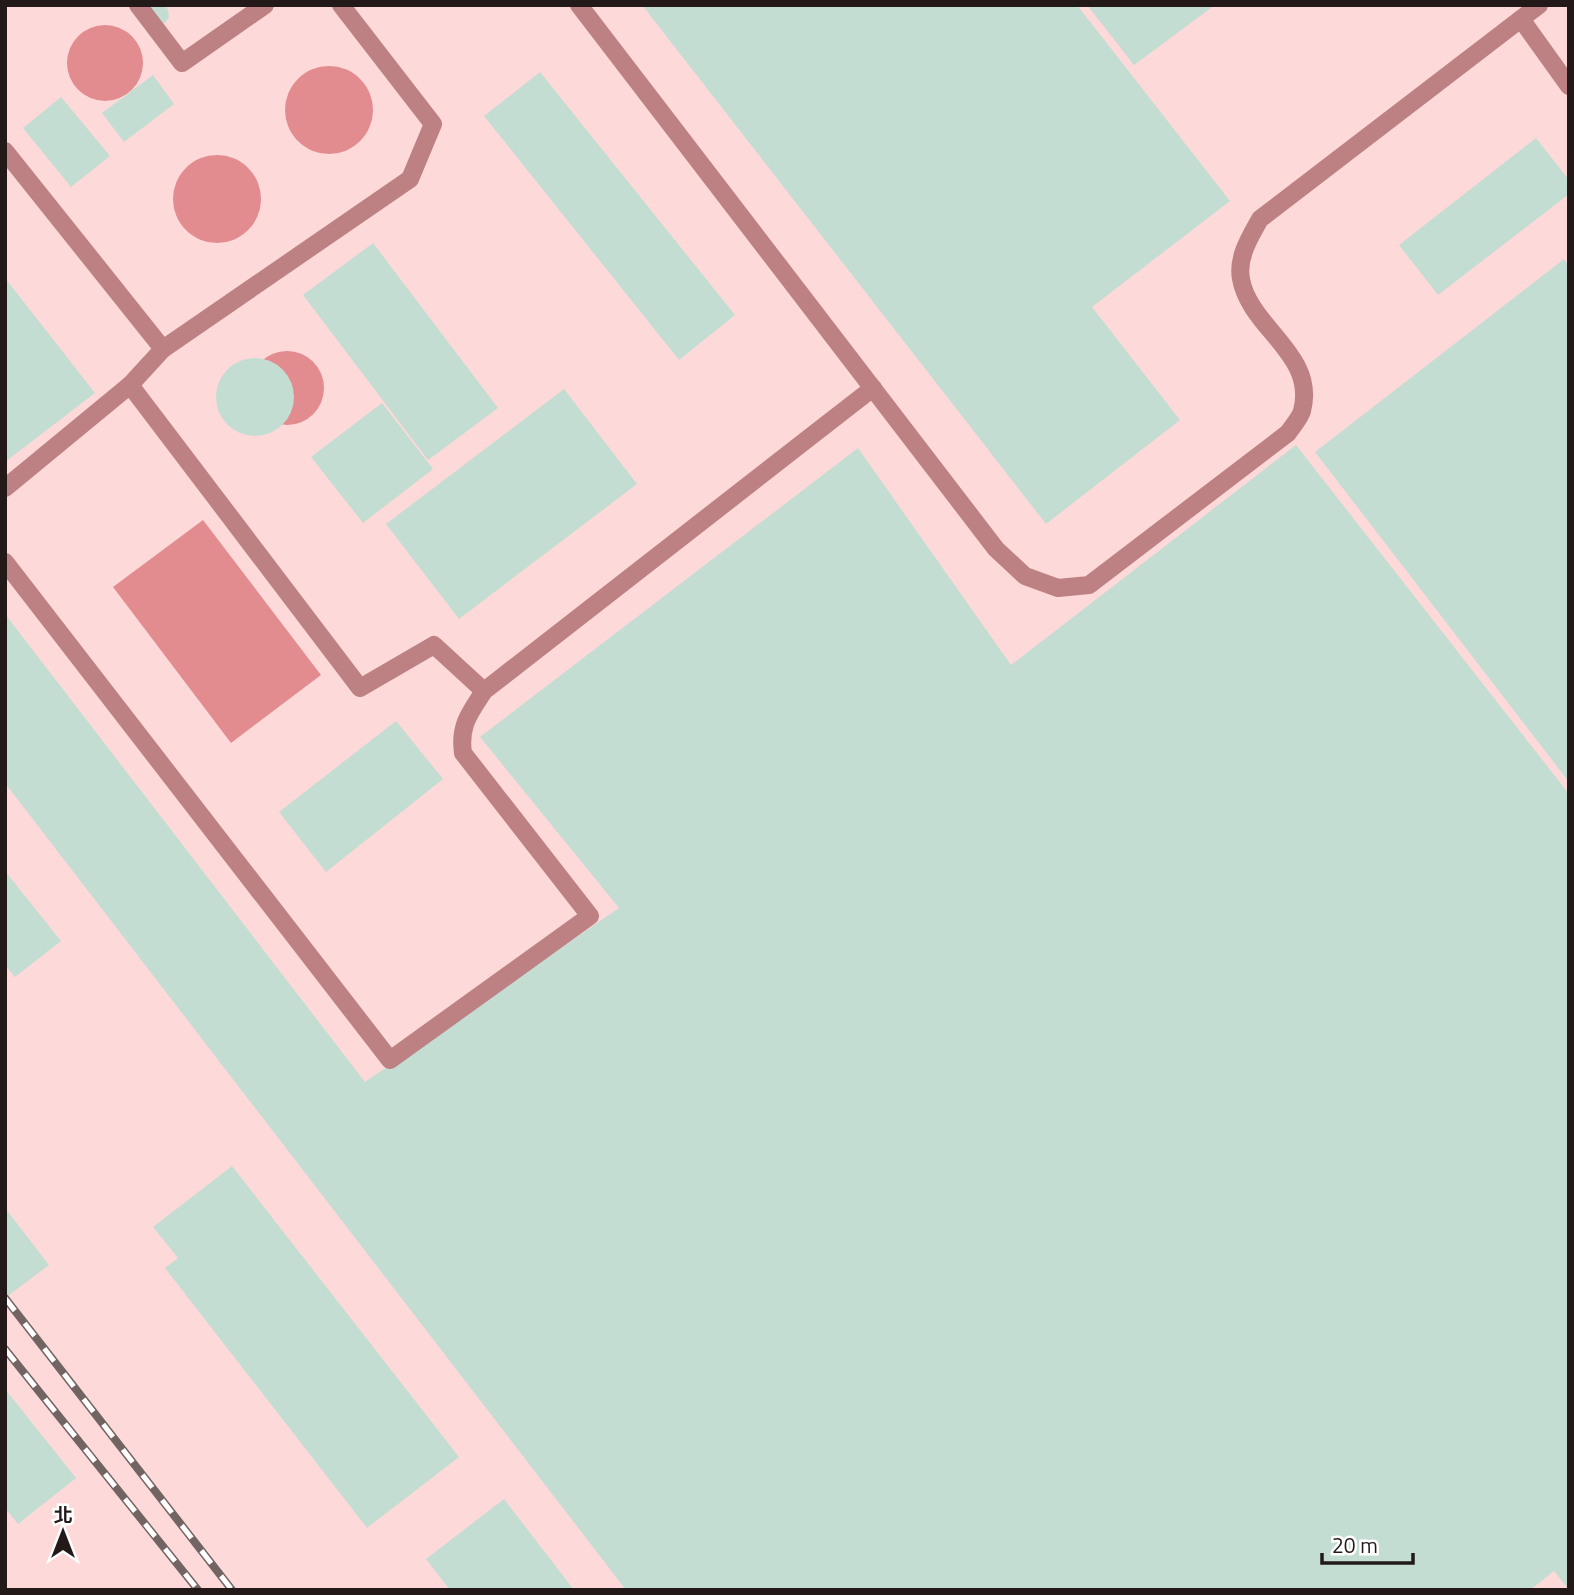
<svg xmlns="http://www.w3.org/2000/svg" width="1574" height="1595" viewBox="0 0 1574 1595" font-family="'Titillium Web','Noto Sans TC',sans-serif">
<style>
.built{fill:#fed9d9}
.water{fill:#e28c90}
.building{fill:#c3ddd2}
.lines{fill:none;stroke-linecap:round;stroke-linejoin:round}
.minor{stroke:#bd8183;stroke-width:18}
.rail-casing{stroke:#736464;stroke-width:8}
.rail{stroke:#fff;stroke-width:5;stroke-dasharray:16;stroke-linecap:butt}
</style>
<rect width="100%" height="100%" fill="#fde6e6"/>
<rect class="built" x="5" y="5" width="1564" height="1585"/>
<g class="water">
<circle cx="105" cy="63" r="38"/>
<circle cx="329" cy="110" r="44"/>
<circle cx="217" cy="199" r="44"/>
<circle cx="287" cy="388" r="37"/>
<polygon points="203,520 321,675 231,743 113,587"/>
</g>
<g class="building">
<polygon points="150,5 165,5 168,10 169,17 165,23 158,25 146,11"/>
<polygon points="642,5 1077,5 1230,201 1092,307 1180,420 1046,524"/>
<polygon points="1087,5 1215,5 1134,65"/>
<polygon points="540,72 735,315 679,360 484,116"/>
<polygon points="153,75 174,104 124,142 102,113"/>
<polygon points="61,97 110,156 71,187 23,128"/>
<polygon points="1536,138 1569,180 1569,194 1438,295 1399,245"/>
<polygon points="373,243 498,408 428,460 303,295"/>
<polygon points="1564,259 1569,266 1569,782 1315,452"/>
<polygon points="5,278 95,393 5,462"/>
<circle cx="255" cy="397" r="39"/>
<polygon points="564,389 637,484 459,619 386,524"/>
<polygon points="382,403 433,469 363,523 311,457"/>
<polygon points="1296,445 1569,794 1569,1590 1554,1571 1530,1590 626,1590 5,783 5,614 365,1082 619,908 480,737 858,448 1011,665"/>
<polygon points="396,721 443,779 326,872 279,812"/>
<polygon points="5,871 61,941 15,977 5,965"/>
<polygon points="232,1166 459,1457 367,1528 165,1268 178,1258 153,1227"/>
<polygon points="5,1208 49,1265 5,1298"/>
<polygon points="5,1389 76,1478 18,1524 5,1508"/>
<polygon points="504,1499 574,1590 450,1590 426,1559"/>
</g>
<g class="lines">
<g class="minor">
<polyline points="138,5 182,63 265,5"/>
<path d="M579,5L996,549L1025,576L1058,588L1089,585L1288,433C1292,427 1300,418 1302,411C1317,354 1250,329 1241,279C1237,257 1250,237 1260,219L1539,5"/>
<polyline points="1521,19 1569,86"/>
<polyline points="5,151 163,349 410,179 433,124 341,5"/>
<polyline points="130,385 163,349"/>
<polyline points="5,488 130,385 360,688 434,645 484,691"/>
<path d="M5,562L390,1060L590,916L463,753C459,725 470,713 484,691L873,388"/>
</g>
<defs>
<g id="rail">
<polyline points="5,1298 232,1590"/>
<polyline points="5,1349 198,1590"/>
</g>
</defs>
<use href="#rail" class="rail-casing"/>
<use href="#rail" class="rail"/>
</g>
<rect width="1574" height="1595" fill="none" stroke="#231919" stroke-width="14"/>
<g transform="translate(63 1532)" stroke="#ffffff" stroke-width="5" paint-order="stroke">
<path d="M0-5L12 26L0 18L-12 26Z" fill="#231919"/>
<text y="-10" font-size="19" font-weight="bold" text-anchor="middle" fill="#231919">北</text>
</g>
<path d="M1322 1553v10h91v-10" fill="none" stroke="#231919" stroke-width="3.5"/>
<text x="1332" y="1553" font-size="21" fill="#231919" stroke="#ffffff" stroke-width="5" paint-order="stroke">20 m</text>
</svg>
